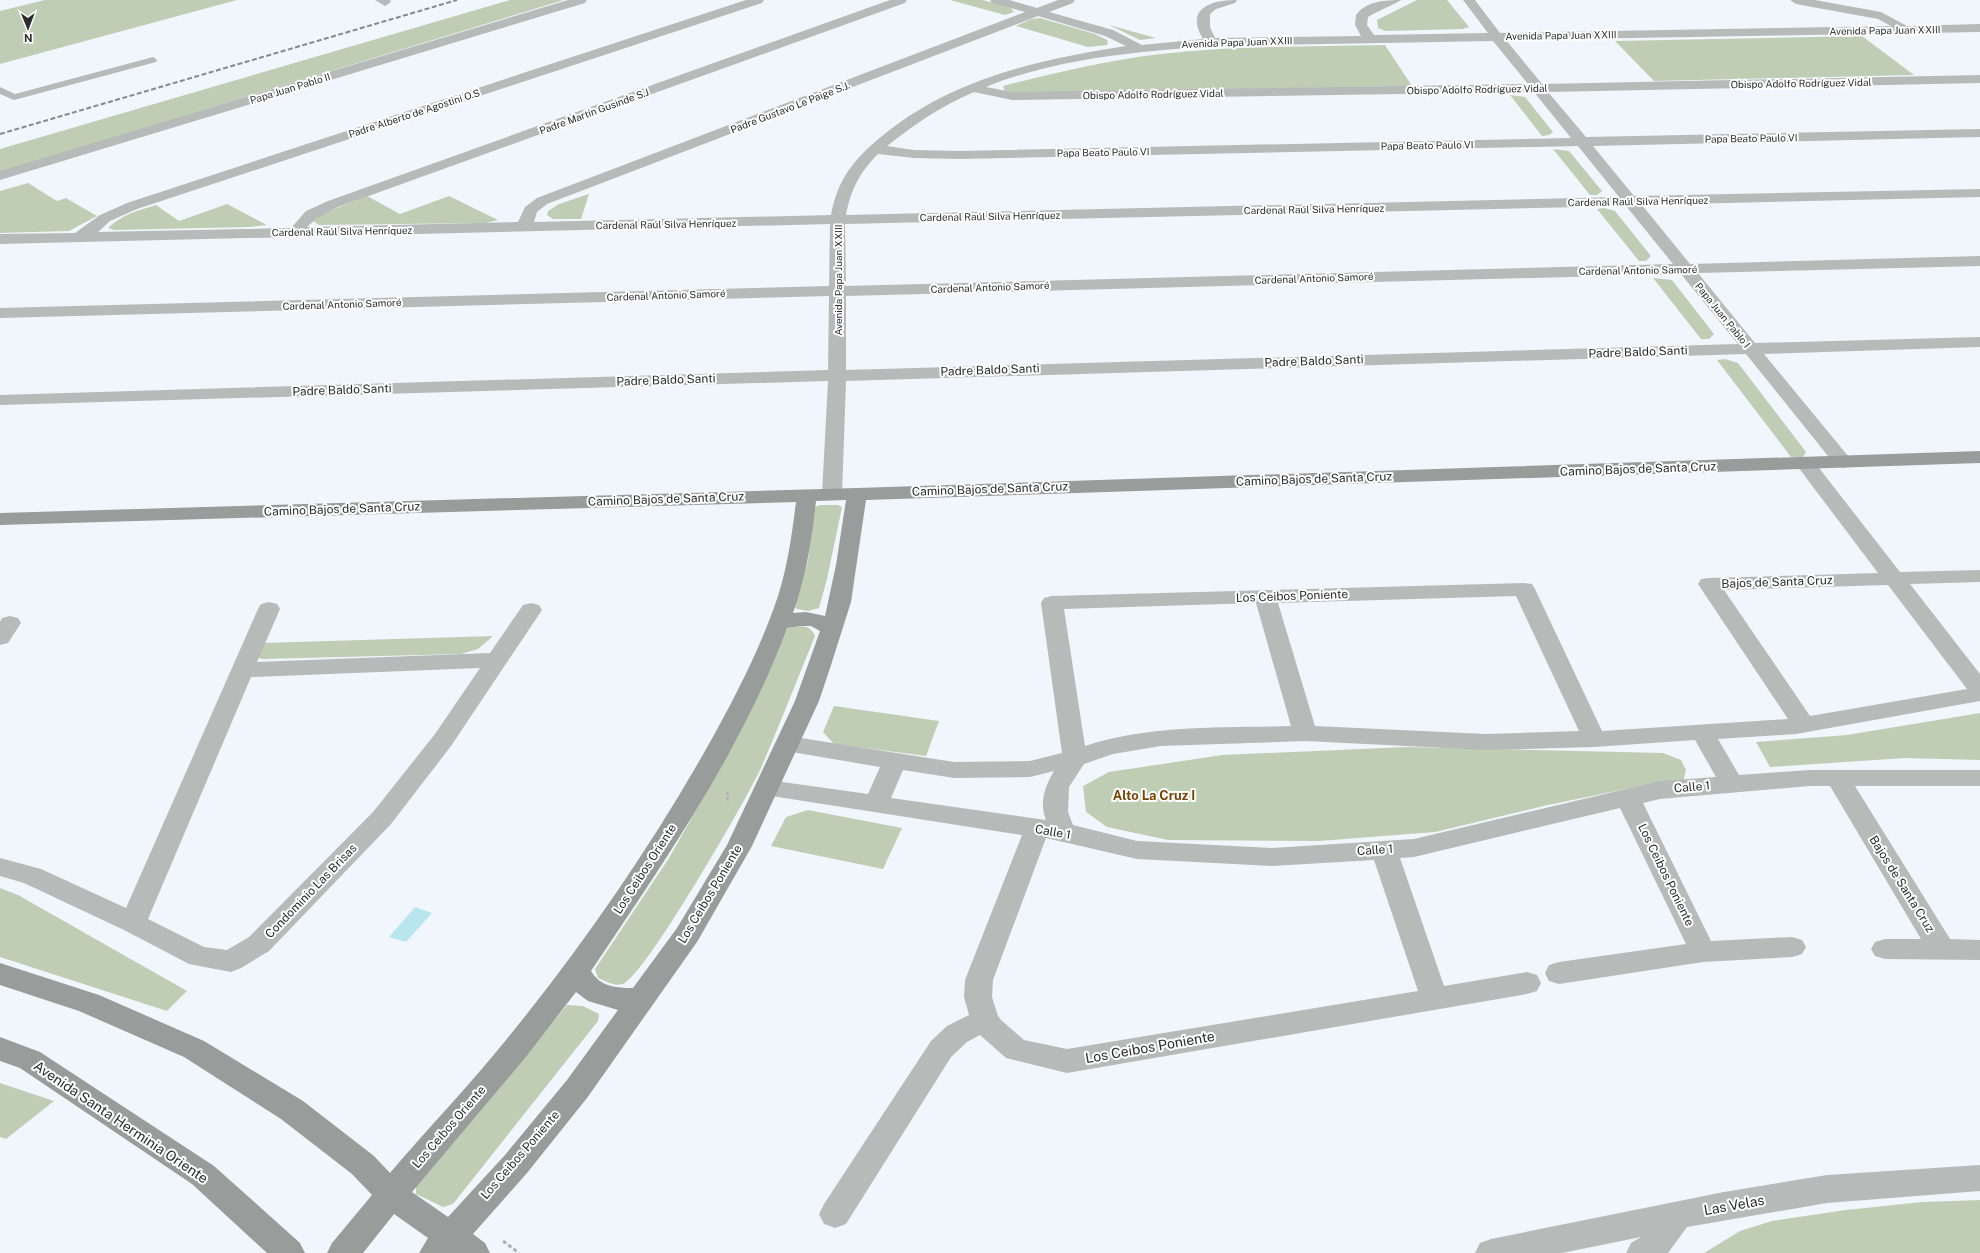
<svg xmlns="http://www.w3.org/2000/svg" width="1980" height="1253" viewBox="0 0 1980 1253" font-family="'Public Sans',sans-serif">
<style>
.green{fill:#c0cdb5}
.water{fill:#b8e6ee}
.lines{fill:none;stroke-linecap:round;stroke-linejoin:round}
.path-far1{stroke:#aeb2b7;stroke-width:2.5;stroke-dasharray:3 2;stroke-linecap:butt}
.path{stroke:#aeb2b7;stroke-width:3;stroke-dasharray:4 2.5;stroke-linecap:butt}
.lane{fill:#b6bab9;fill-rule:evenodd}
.street{fill:#b6bab9;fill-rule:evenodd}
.secondary{fill:#989c9b;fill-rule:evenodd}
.rail{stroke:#85888c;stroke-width:2;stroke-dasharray:5 2.5;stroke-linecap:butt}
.labels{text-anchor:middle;stroke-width:4;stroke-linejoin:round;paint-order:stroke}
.far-street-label{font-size:10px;fill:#2b2c2e;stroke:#fff}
.street-label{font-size:12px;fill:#2b2c2e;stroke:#fff}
.neighbourhood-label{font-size:13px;font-weight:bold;fill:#794304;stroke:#fff}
.near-street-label{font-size:14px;fill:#2b2c2e;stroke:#fff}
</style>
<rect width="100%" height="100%" fill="#f1f6fc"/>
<g class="green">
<polygon points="45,0 237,0 0,64 0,11"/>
<polygon points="510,0 564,0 0,172 0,149"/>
<polygon points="950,0 983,0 1011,8 1014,12 1005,15"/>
<polygon points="1417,0 1447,0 1469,27 1463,29 1385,31 1378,28 1377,20"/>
<polygon points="1040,18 1095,34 1107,40 1108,43 1107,45 1088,47 1016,26 1031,19"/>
<polygon points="1109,25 1156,38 1140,40"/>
<polygon points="1862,36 1914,75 1654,81 1615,41"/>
<path d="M1385,45L1412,86L1025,93L1005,92L1003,86C1055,73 1107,60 1161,54C1235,45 1311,47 1385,45Z"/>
<polygon points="1510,95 1525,97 1553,132 1549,135 1542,136"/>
<polygon points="1553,149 1569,151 1602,191 1597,195 1590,195"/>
<polygon points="28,183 57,201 66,198 97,216 69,231 0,233 0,191"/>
<polygon points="589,194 581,219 553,219 547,215 548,211 559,204"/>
<polygon points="367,196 400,214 449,196 498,220 486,223 319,225 313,221 322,214"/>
<path d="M227,204L267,225L250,227L114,230L108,228C121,215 139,210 156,205L179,221Z"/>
<polygon points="1604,208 1615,211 1651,256 1646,261 1639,261 1597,209"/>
<polygon points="1653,278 1672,280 1714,334 1709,339 1701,339"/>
<polygon points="1725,359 1738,363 1806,452 1803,457 1791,457 1717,360"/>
<polygon points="820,505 838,505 842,507 827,579 819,608 808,611 797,609 795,607 808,560 815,507"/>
<path d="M795,626C804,626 811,626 815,636C797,680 780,724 761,768C748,797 645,976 623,984C614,987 606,981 598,978L595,969L669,858L708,789L785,629Z"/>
<polygon points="493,636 478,649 461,654 262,659 255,656 263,643"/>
<polygon points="834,706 939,721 926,756 834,744 823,732"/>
<polygon points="1980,713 1980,760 1905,758 1770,767 1756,742 1847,735"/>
<polygon points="1406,747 1663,753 1681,760 1686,770 1683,782 1655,783 1548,805 1435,832 1319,841 1168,840 1107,827 1086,812 1083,786 1109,772 1222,755"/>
<polygon points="808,810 902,828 883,869 771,846 786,817"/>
<polygon points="0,888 18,895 187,991 167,1011 0,957"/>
<polygon points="567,1005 583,1006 599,1014 598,1021 453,1204 443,1207 416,1194 416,1186"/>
<polygon points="0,1083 54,1101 6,1139 0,1137"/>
<polygon points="1980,1200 1980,1253 1704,1253 1740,1231 1772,1221 1846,1210 1922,1202"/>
</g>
<polygon class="water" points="415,907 432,913 406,942 389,937"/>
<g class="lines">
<polyline class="path-far1" points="727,792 728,803"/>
<polyline class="path" points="503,1241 519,1253"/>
<polygon class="lane" points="153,57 157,60 156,62 14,100 0,94 0,87 15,94"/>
<g class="street">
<polygon points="375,0 390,0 391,2 385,6"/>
<polygon points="568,0 587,0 585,3 0,180 0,171"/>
<path d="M746,0H764L762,3L137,209L110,221L98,232L291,228L306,211L328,201L890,0H907L905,3L338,207L317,218L307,227L518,222L525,207L537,198L1025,12L992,3L990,0H1009L1037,8L1058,0H1075L1073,3L1049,12L1113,30L1142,45L1203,39C1184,8 1212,0 1237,0L1235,3L1216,9L1210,14V27L1215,38L1361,36L1355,25L1356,15C1366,1 1386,0 1401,0C1399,2 1374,13 1368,17L1367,25L1374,35L1488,33L1463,0H1475L1500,33L1891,26L1878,19L1796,4L1790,0H1815L1881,12L1907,26L1980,24V32L1506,40L1542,84L1980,75V83L1548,92L1586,137L1980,129V137L1593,146L1634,196L1980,189V197L1642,205L1690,264L1980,256V266L1698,273L1755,343L1980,337V347L1764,354L1853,462L1850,466L1843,468L1836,466L1746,354L846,381L842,494L839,498L832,500L825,498L822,494L828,381L0,405V395L828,370L829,296L0,318V308L829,286L830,224L0,244V234L75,233L100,215L127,203ZM1038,16L1105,36L1126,46C1041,59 955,78 887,132C857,156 838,176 831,215L534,222L537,212L547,204ZM1493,41L1528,84L1012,92L986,87C1057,58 1137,52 1212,46ZM974,92L1012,100L1534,92L1571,138L960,151L914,150L887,146C915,124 941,106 974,92ZM1578,146L1619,197L846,215C851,189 860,172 878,154L914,158L960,159ZM1626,206L1673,264L846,286L845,224ZM1681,274L1738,344L846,370V296Z"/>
<path d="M1805,457L1812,459L1900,572L1980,570V582L1910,584L1980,674V701L1796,734L1718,739L1739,775L1809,770H1980V786H1855L1950,939L1980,940V960L1885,959L1875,956L1871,949L1875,942L1885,939H1921L1830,786H1809L1660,799L1643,803L1711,941L1792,937L1802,940L1806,947L1802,954L1792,957L1703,962L1559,984L1549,981L1545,973L1549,965L1559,962L1686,944L1620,808L1414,857L1400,858L1444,986L1527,972L1537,975L1541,983L1537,991L1527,994L1067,1073L1006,1058L980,1035L967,1042L951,1057L846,1224L835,1228L824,1224L819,1214L824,1204L931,1041L947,1026L969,1015L964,997L965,980L1022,835L759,794L756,788L759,782L768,780L868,794L880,767L780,750L776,744L780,738L788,736L954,762L1030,761L1062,753L1041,603L1044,598L1052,596L1524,583L1532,584L1535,589L1602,731L1788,719L1698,584L1701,579L1709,578L1878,573L1795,463L1798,459ZM1888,585L1967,689L1810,716L1724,590ZM1516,596L1579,731L1486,734L1315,726L1278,603ZM1256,603L1291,726C1223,728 1151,724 1085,746L1064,609ZM1695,740L1716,777L1660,781L1414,839L1272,848L1137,841L1073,825L1068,812L1069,787L1084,764L1113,754L1161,746L1305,741L1486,750L1594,747ZM903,770L954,778L1030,777L1054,771C1045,786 1039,803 1046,820L891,798ZM1046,838L1137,859L1272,866L1374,860L1418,991L1067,1049L1024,1040L1001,1020L998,1016L992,997L993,980Z"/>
<path d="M269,602L277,604L280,609L257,662L490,653L523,605L531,603L539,605L542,610L451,746L391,824L269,951L241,968L231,972L189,964L124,930L24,883L0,876V858L41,869L126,908L258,609L261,604ZM480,668L435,734L373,812L249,937L227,950L204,947L148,919L251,677Z"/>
<polygon points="10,616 18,618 21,623 8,643 0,645 0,622 2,618"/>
<polygon points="1980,1165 1980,1191 1827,1203 1687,1227 1668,1253 1626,1253 1631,1243 1641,1237 1562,1253 1475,1253 1480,1243 1491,1239 1724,1192 1827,1175"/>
</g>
<g class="secondary">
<path d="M1980,451V463L866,500L851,602L832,662L819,701L752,846L697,942L587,1098L527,1173L473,1234L485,1243L490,1253H419L428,1238L394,1214L363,1253H327L332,1243L372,1195L352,1174L281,1119L184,1057L79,1011L0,985V963L99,995L204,1041L303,1101L374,1156L390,1173C428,1128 469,1086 506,1040C580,949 647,853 705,751C733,701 760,650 778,596C788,565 792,533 796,502L0,525V513L857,488ZM846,500L836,565L825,616L806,612L793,613C806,577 812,539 816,501ZM799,626H811L820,631L795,701L727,845L677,928L633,988C617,988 600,987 591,971C664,862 741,752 787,628ZM576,992L588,1001L618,1010L567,1080L505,1155L448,1217L412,1192L525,1058Z"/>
<polygon points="0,1037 40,1052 214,1166 300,1243 305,1253 267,1253 192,1184 20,1068 0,1061"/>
</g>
<polyline class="rail" points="0,134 457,0"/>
</g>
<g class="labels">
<g class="far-street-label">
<text transform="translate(1885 30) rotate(-1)" y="4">Avenida Papa Juan XXIII</text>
<text transform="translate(1561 35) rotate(-1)" y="4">Avenida Papa Juan XXIII</text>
<text transform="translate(1237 42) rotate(-2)" y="4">Avenida Papa Juan XXIII</text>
<text transform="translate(1801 83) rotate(-1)" y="4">Obispo Adolfo Rodríguez Vidal</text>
<text transform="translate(290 88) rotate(-17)" y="4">Papa Juan Pablo II</text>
<text transform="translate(1477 89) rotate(-1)" y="4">Obispo Adolfo Rodríguez Vidal</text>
<text transform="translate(1153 94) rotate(-1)" y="4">Obispo Adolfo Rodríguez Vidal</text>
<text transform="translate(790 107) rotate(-21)" y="4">Padre Gustavo Le Paige S.J.</text>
<text transform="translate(594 111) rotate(-20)" y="4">Padre Martín Gusinde S.J</text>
<text transform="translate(414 113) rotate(-18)" y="4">Padre Alberto de Agostini O.S</text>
<text transform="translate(1751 138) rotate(-1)" y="4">Papa Beato Paulo VI</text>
<text transform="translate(1427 145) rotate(-1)" y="4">Papa Beato Paulo VI</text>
<text transform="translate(1103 152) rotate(-1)" y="4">Papa Beato Paulo VI</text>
<text transform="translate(1638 201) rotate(-1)" y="4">Cardenal Raúl Silva Henríquez</text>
<text transform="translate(1314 209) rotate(-1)" y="4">Cardenal Raúl Silva Henríquez</text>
<text transform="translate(990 216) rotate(-1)" y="4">Cardenal Raúl Silva Henríquez</text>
<text transform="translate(666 224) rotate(-1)" y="4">Cardenal Raúl Silva Henríquez</text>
<text transform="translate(342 231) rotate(-1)" y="4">Cardenal Raúl Silva Henríquez</text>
<text transform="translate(1638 270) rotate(-1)" y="4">Cardenal Antonio Samoré</text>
<text transform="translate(1314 278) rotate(-2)" y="4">Cardenal Antonio Samoré</text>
<text transform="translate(838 280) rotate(-90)" y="4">Avenida Papa Juan XXIII</text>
<text transform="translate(990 287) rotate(-2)" y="4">Cardenal Antonio Samoré</text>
<text transform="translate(666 295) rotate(-2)" y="4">Cardenal Antonio Samoré</text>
<text transform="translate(342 304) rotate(-2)" y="4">Cardenal Antonio Samoré</text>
<text transform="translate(1723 315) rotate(51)" y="4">Papa Juan Pablo I</text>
</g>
<g class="street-label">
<text transform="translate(1638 352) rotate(-2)" y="4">Padre Baldo Santi</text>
<text transform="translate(1314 361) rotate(-2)" y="4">Padre Baldo Santi</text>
<text transform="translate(990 370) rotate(-2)" y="4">Padre Baldo Santi</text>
<text transform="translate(666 380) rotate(-2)" y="4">Padre Baldo Santi</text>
<text transform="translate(342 390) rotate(-2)" y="4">Padre Baldo Santi</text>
<text transform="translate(1638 469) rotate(-2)" y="4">Camino Bajos de Santa Cruz</text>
<text transform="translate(1314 479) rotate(-2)" y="4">Camino Bajos de Santa Cruz</text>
<text transform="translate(990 489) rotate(-2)" y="4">Camino Bajos de Santa Cruz</text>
<text transform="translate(666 499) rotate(-2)" y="4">Camino Bajos de Santa Cruz</text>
<text transform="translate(342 509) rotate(-2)" y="4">Camino Bajos de Santa Cruz</text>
<text transform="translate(1777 582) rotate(-2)" y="4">Bajos de Santa Cruz</text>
<text transform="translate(1292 596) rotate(-2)" y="4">Los Ceibos Poniente</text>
<text transform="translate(1692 787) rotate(-5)" y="4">Calle 1</text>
<text transform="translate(1053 832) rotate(10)" y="4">Calle 1</text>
<text transform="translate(1375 850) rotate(-4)" y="4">Calle 1</text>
<text transform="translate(645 869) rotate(-57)" y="4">Los Ceibos Oriente</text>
<text transform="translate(1666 875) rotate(64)" y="4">Los Ceibos Poniente</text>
<text transform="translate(1902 884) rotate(58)" y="4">Bajos de Santa Cruz</text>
<text transform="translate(311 891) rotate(-46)" y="4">Condominio Las Brisas</text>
<text transform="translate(710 894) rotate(-59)" y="4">Los Ceibos Poniente</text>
<text transform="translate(449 1127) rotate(-49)" y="4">Los Ceibos Oriente</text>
<text transform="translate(520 1155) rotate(-49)" y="4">Los Ceibos Poniente</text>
</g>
<g class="neighbourhood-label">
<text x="1154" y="800">Alto La Cruz I</text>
</g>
<g class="near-street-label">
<text transform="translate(1150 1047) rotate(-10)" y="5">Los Ceibos Poniente</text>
<text transform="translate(121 1122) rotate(34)" y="5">Avenida Santa Herminia Oriente</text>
<text transform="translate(1734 1205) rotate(-10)" y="5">Las Velas</text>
</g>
</g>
<g transform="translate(28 28) rotate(179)" stroke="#ffffff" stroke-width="3" paint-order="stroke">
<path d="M0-3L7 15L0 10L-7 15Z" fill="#2b2c2e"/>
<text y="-6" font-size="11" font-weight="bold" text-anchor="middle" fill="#2b2c2e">N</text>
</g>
</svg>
